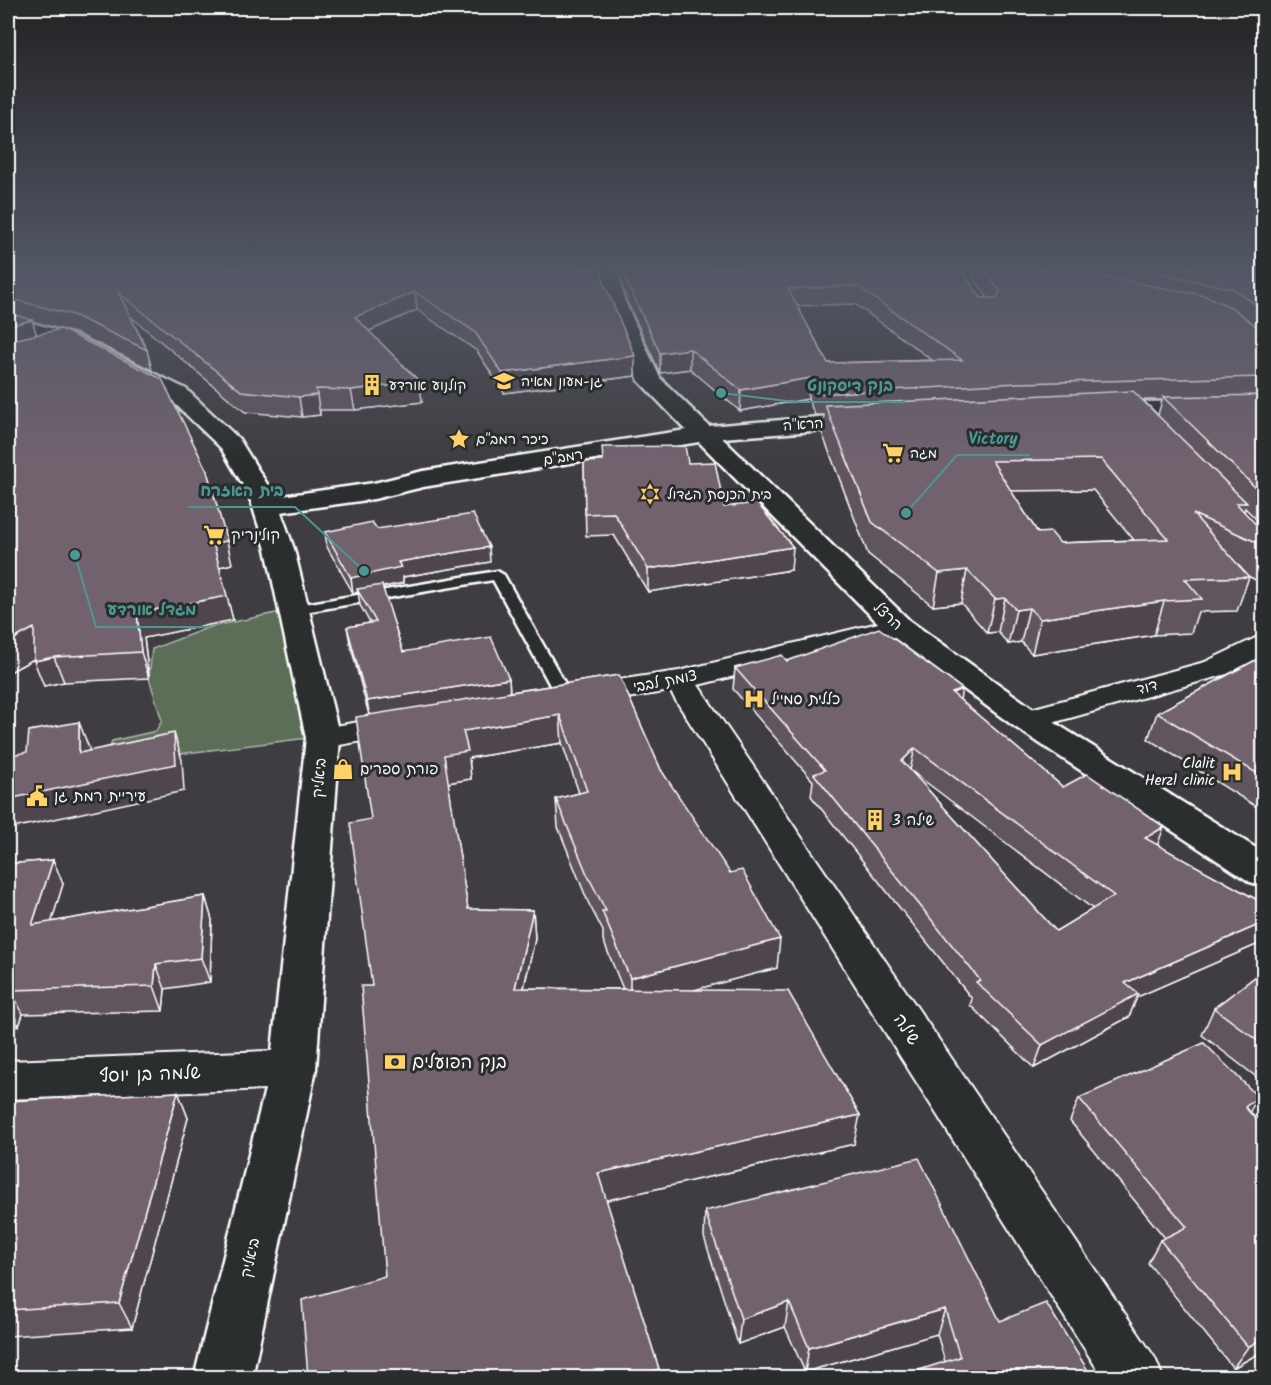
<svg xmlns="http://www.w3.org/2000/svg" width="1271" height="1385" viewBox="0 0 1271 1385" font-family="Kalam,'Playpen Sans Hebrew',sans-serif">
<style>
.green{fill:#5b6e58;stroke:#adb6ac;stroke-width:1.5}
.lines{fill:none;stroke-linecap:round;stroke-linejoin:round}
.lane-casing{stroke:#fff;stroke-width:5}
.street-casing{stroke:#fff;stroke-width:4}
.secondary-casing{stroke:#fff;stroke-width:5}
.lane{fill:#2a2d2e;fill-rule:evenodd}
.street{fill:#2a2d2e;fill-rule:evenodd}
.secondary{fill:#2a2d2e;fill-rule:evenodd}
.wall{fill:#61545f;stroke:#fff;stroke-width:1.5;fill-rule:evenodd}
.shaded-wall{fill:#4f454d;stroke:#fff;stroke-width:1.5}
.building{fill:#71626e;stroke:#fff;stroke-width:1.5;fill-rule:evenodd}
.labels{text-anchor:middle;stroke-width:6;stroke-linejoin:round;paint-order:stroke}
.far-poi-label{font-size:14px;fill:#fff;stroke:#2a2d2e;text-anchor:start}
.far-street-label{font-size:14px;fill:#fff;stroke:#2a2d2e}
.poi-label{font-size:15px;fill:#fff;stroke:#2a2d2e;text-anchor:start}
.street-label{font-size:15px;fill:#fff;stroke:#2a2d2e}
.near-street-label{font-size:18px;fill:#fff;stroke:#2a2d2e}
.near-poi-label{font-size:18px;fill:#fff;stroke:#2a2d2e;text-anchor:start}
.leader{fill:none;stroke:#4b9892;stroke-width:2}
.callout-dot{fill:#4b9892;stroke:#2a2d2e;stroke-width:2}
.callout-label{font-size:16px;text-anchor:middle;font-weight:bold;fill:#4b9892;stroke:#2a2d2e;stroke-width:6;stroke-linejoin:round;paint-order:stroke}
</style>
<rect width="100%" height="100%" fill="#3f3d41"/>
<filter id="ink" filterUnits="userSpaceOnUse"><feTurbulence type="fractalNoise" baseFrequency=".0167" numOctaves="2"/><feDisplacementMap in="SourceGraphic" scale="12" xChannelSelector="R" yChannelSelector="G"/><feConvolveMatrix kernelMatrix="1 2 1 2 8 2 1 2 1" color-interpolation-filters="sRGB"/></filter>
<g filter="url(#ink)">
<polygon class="green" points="290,610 316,737 106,763 112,741 156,731 162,721 149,678 152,649 210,627"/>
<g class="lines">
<defs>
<polygon id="lane" points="497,571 504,575 573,698 570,701 560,701 557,698 493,580 293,614 286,610 293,606"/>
<g id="street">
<polygon points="899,618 909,621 914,627 909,633 698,685 1155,1358 1163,1378 1103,1378 670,691 583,705 572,702 567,695 572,688 583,685 679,671"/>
<polygon points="1264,634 1264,655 1227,674 1027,730 1016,727 1011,720 1016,713 1205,662"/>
<polygon points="401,715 413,718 417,725 413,732 323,748 311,745 306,738 311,731 323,728"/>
<polygon points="293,1050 309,1055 315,1069 309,1083 293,1088 8,1099 8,1061"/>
</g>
<g id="secondary">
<polygon points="600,269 618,269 624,300 660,378 709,426 866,413 874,415 877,420 874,425 866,427 722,438 910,621 1039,713 1264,853 1264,886 1250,882 1015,727 888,633 699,442 423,487 374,499 281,512 294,549 340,738 316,1069 252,1378 194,1378 270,1069 306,738 266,549 249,495 221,448 170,399 63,344 8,328 8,316 77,336 186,389 239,439 275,497 374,483 423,471 686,430 639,381 606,300"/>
<polygon points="1264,399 1264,413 1106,417 1098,415 1095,410 1098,405 1106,403"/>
</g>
</defs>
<use href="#lane" class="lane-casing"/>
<use href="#street" class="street-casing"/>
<use href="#secondary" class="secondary-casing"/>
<use href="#lane" class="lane"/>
<use href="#street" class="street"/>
<use href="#secondary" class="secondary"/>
</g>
<g class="wall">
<polygon points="8,269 604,283 635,376 504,393 477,351 417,310 369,331 422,402 355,410 320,410 320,415 302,417 245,412 130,316 147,350 152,370 78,334 32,321 36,335 232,564 219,567 233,620 144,638 149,678 64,682 44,686 34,659 8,673"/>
<path d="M618,269H961L981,298H988L968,269H1080L1088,272V269H1263V526L1245,508L1244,512L1263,545V584L1248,576L1249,577L1237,611L1198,612L1191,633L1154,635L1032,654L1021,642L1008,644L998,632L987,633L961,603L933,606L868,554L822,433L824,415H815L808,399L740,411L690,369L660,373L626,299ZM855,304L932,360L828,363L797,306ZM1143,400H1162L1158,415ZM1093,490L1134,540L1060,543L1038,533L1011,491Z"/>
<polygon points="584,462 688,463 724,507 791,570 648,592 614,535 586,536"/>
<path d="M377,529L490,562L403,577V583L382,587L403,652L509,679L510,692L619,675L661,770L777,968L693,990L854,1144L606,1200L659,1369V1377H308L385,1276L372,986L371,819L369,715L350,643L347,627L370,623L360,605L358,592L353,593L327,547L325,532ZM562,743L579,793L556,799L558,827L588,902L603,931V940L623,989L524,988L535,939L533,910L468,909L448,783L471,779L469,758Z"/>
<polygon points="1263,656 1263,811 1148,739 1157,713"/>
<path d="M787,661L960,700L1063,787L1157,845L1263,903V942L1137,997L1129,1017L1034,1068L970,1005L972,999L811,796L813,781L733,689L735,668ZM910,770L1093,909L1056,931Z"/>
<polygon points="53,860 63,884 51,922 205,896 212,920 210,982 165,989 163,1011 23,1014 19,1026 8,1028 8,864"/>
<polygon points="1263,971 1263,1082 1202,1035 1214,1008"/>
<polygon points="178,1092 188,1118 132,1328 8,1336 8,1101"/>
<polygon points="1079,1098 1250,1112 1263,1127 1263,1351 1233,1368 1148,1263 1160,1240 1165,1238 1070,1121"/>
<polygon points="705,1211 1000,1321 1092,1377 945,1362 937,1334 805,1372 785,1327 738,1344 704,1237"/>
</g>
<g class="shaded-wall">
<polygon points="415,292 417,310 358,336 355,317"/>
<polygon points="32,320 38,339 8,346 8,326"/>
<polygon points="690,349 690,369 660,373 660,353"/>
<polygon points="635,356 635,376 504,393 502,373"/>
<polygon points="810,378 808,399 740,411 741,390"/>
<polygon points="420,382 422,402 355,410 351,390"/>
<polygon points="316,389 320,415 302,417 299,397"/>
<polygon points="227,541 232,564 219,567 213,543"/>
<polygon points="489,547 490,562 403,577 403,583 359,592 357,589 358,592 353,593 351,578 398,562"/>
<polygon points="793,547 791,570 648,592 648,569"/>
<polygon points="967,570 961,603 933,606 939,573"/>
<polygon points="227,596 233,620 144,638 149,678 141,652 137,613"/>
<polygon points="1005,598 998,632 987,633 995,599"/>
<polygon points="1164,601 1154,635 1032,654 1040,619"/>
<polygon points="1029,608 1021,642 1008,644 1016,610"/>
<polygon points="34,628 43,654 8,673 8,642"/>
<polygon points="54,657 64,682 44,686 34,661"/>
<polygon points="509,679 510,696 370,718 367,701"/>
<polygon points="962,689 958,711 952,693"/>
<polygon points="560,715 562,743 469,758 471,779 447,783 444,755 463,731"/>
<polygon points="79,722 89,748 89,779 79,753"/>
<polygon points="174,733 182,760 184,791 8,829 8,799"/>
<polygon points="915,748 910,770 898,783 902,761"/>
<polygon points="1164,827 1156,849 1145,838"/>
<polygon points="53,860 63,884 43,950 32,925"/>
<polygon points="205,896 212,920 210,982 201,958"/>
<polygon points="533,910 535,939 517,1017 515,988"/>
<polygon points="1263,923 1263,942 1137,997 1129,1017 1034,1068 1042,1045 1125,983"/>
<polygon points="780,939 777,968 630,1007 630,978"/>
<polygon points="156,964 165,989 163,1011 154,986"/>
<polygon points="11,990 23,1014 19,1026 8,1003"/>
<polygon points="178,1092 188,1118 132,1328 119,1303"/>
<polygon points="1258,1097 1245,1120 1245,1107"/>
<polygon points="860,1115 854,1144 599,1202 598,1173"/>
<polygon points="789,1302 785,1327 738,1344 741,1319"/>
<polygon points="945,1309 937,1334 805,1372 809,1348"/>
<polygon points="1263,1338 1263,1351 1233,1368 1248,1347"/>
<polygon points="659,1369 659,1377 634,1377"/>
<polygon points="95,1372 99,1377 94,1377"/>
</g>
<g class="building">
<polygon points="8,269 601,269 604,283 635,356 502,373 475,332 415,292 355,317 420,382 351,390 316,389 317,395 299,397 241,391 118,292 147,350 73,315 8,298"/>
<path d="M623,269H961L981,298H997L1000,291L983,269H1080L1095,275L1206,296L1231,307L1263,331V377L1019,383L817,394L810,378L741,390L690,349L660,353L626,281ZM857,286L962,360L828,363L788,289Z"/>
<polygon points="1139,269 1263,269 1263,309 1233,289"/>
<polygon points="8,313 32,320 8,326"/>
<polygon points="61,329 162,379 207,471 227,541 213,543 227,596 137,613 141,652 54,657 34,661 34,628 8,642 8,341"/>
<path d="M1133,391L1247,503H1236L1263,532V545L1193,514L1249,577L1185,579L1202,599L1164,601L1040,619L1029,608L1016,610L1005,598L995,599L967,570L939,573L872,522L825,405ZM1101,459L1168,539L1060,543L1051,532L1038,533L992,461Z"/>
<polygon points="1263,395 1263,495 1163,397"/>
<polygon points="685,446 688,463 715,462 724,507 757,503 793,547 648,569 614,513 585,514 584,462 603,461 602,447"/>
<polygon points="473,514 489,547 398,562 401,567 351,578 325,532 372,522 377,529"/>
<polygon points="382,585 403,652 491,637 509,679 367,701 347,627 376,622 357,589"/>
<path d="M879,628L962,689L952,693L1063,787L1087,774L1164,827L1145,838L1263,903V923L1125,983L1138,994L1042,1045L976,982L980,980L814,774L825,770L735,668L782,655L787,661ZM915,748L1114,896L1056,931L902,761Z"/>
<polygon points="1263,656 1263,777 1157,713"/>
<polygon points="619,675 661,770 730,873 742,870 780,939 630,978 602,911 606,911 587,874 556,799 587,791 560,715 463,731 468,751 444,755 468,909 533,910 515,988 788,991 860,1115 598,1173 659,1369 634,1377 308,1377 302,1300 385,1276 361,986 372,986 350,823 371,819 356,717"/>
<polygon points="79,722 79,753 174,733 176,764 8,799 8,756 27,752 29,731"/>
<polygon points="53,860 32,925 205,896 201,958 156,964 154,986 11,990 8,1000 8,864"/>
<polygon points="1263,971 1263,1045 1214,1008"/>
<polygon points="1204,1043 1258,1097 1245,1107 1263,1127 1263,1338 1248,1347 1160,1240 1187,1227 1079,1098"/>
<polygon points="178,1092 119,1303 8,1310 8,1101"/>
<polygon points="919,1158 1000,1321 1046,1303 1092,1377 897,1377 960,1357 945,1309 809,1348 789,1302 741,1319 705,1211"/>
<polygon points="95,1372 94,1377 8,1377"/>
</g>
</g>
<linearGradient id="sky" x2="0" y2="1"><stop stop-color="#232224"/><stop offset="0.58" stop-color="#525765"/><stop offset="1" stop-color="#525765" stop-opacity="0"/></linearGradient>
<rect width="1271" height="463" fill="url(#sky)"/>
<defs>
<symbol id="school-bare" viewBox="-9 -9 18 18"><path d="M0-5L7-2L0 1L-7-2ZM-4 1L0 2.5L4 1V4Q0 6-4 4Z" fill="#ffd166" stroke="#2a2d2e" stroke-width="2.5" paint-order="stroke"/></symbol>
<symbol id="building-bare" viewBox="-9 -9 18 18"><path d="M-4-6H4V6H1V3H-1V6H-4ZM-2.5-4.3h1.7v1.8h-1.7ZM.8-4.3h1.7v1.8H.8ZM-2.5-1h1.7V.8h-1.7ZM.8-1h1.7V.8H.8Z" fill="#ffd166" stroke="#2a2d2e" stroke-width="2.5" paint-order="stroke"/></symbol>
<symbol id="sight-bare" viewBox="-9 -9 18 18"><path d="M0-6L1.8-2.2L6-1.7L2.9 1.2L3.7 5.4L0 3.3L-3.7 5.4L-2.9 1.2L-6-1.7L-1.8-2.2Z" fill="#ffd166" stroke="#2a2d2e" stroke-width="2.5" paint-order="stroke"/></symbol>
<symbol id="supermarket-bare" viewBox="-9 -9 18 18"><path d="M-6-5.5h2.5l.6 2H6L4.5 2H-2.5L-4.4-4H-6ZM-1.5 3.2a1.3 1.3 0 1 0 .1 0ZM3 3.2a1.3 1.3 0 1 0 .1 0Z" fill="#ffd166" stroke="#2a2d2e" stroke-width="2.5" paint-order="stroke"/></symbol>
<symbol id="synagogue-bare" viewBox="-9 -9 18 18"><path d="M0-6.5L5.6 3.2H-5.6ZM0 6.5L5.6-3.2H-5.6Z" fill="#ffd166" stroke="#2a2d2e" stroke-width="2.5" paint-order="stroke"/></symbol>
<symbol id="hospital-bare" viewBox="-9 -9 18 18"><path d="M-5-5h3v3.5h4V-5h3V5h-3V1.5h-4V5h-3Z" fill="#ffd166" stroke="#2a2d2e" stroke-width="2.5" paint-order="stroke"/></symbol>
<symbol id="shop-bare" viewBox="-9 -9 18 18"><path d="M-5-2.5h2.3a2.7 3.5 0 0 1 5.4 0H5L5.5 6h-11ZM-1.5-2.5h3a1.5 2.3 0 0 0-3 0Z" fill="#ffd166" stroke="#2a2d2e" stroke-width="2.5" paint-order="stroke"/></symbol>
<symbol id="civic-bare" viewBox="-9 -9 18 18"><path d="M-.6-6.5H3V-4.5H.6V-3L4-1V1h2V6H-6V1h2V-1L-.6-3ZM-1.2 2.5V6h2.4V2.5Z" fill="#ffd166" stroke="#2a2d2e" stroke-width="2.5" paint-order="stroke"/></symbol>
<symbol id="bank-bare" viewBox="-9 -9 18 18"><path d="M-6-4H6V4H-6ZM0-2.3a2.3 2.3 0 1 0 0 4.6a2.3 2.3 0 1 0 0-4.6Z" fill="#ffd166" stroke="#2a2d2e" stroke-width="2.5" paint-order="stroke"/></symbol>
</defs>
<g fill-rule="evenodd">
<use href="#school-bare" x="489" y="366" width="30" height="30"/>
<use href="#building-bare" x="357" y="370" width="30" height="30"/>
<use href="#sight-bare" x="444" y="424" width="30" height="30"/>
<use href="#supermarket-bare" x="878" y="438" width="30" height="30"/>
<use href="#synagogue-bare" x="635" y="479" width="30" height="30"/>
<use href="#supermarket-bare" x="199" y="520" width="30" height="30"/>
<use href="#hospital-bare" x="739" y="684" width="30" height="30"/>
<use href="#shop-bare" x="328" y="754" width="30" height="30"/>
<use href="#hospital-bare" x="1217" y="757" width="30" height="30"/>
<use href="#civic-bare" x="22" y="781" width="30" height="30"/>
<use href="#building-bare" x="860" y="805" width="30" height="30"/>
<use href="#bank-bare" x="380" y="1047" width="30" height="30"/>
</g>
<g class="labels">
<g class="far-poi-label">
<text x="521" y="386">גן-מעון מאיה</text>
<text x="389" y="390">קולנוע אורדע</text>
<text x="476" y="444">כיכר רמב"ם</text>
<text x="910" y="458">מגה</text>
<text x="667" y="499">בית הכנסת הגדול</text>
</g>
<g class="far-street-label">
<text transform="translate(803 424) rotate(-4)" y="5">הרא"ה</text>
<text transform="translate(563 457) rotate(-9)" y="5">רמב"ם</text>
</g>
<g class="poi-label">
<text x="231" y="540">קולינריק</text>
<text x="771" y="704">כללית סמייל</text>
<text x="1215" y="768" text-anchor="end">Clalit<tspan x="1215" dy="17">Herzl clinic</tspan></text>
<text x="360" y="774">פורת ספרים</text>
<text x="54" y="801">עיריית רמת גן</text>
<text x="892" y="825">שילה 3</text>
</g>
<g class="street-label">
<text transform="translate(888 616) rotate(43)" y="5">הרצל</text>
<text transform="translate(665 681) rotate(-11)" y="5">צומת לבבי</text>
<text transform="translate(1147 687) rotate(-15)" y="5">דוד</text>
<text transform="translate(319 778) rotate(-85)" y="5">ביאליק</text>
<text transform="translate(250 1258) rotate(-77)" y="5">ביאליק</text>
</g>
<g class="near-street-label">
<text transform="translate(907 1029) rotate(57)" y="6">שילה</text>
<text transform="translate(150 1074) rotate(-2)" y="6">שלמה בן יוסף</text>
</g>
<g class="near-poi-label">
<text x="412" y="1068">בנק הפועלים</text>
</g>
</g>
<path class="leader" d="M721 393L795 402H905M906 513L957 455H1030M364 571L295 507H188M75 555L96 627H209"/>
<g class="callout-dot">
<circle cx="721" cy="393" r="6"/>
<circle cx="906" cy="513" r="6"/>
<circle cx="364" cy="571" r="6"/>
<circle cx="75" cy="555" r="6"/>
</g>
<g class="callout-label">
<text x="850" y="391">בנק דיסקונט</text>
<text x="993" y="444">Victory</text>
<text x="242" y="496">בית האזרח</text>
<text x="152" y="615">מגדל אורדע</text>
</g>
<rect width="1271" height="1385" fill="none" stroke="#2a2d2e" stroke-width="30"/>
<rect x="15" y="15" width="1241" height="1355" fill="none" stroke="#fff" stroke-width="2" filter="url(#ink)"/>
</svg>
